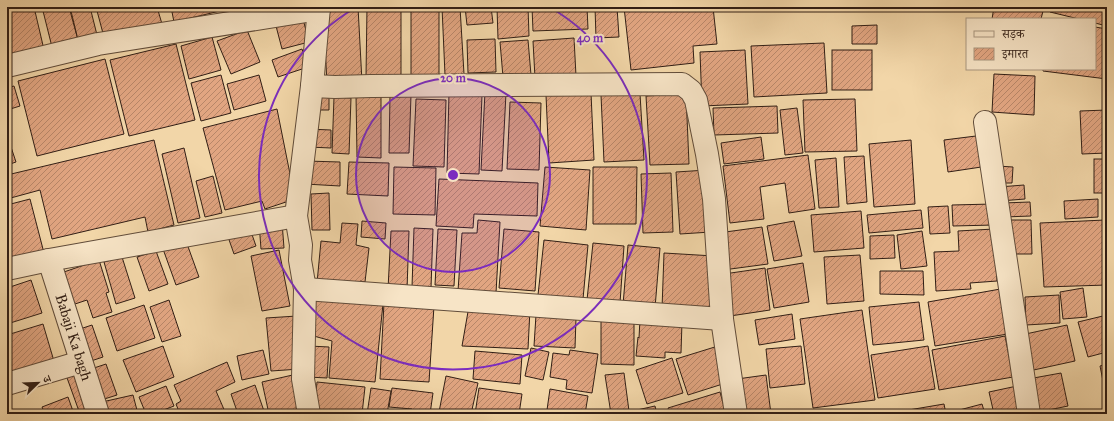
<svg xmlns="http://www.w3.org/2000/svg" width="1114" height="421" viewBox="0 0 1114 421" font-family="'IM FELL Great Primer','Noto Serif Devanagari',serif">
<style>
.building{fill:url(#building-hatch);stroke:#311e15}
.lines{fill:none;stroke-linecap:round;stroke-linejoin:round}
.minor-casing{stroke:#614c3a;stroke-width:24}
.minor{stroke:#f7e4c6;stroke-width:22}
.ring{fill:none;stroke:#7b2cbf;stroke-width:2}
.labels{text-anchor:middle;stroke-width:4;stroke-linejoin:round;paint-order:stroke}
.street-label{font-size:15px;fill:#311e15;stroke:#f7e4c6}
.centre{fill:#7b2cbf;stroke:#f7e4c6;stroke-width:2}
.ring-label{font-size:12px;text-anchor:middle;font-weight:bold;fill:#7b2cbf;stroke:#f7e4c6;stroke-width:4;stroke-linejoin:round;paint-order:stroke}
</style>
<defs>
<pattern id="building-hatch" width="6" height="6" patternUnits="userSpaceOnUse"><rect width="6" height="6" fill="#e1a581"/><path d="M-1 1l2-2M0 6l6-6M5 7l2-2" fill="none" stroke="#b78668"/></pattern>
</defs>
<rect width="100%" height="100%" fill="#f2d6a8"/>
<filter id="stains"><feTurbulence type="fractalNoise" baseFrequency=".005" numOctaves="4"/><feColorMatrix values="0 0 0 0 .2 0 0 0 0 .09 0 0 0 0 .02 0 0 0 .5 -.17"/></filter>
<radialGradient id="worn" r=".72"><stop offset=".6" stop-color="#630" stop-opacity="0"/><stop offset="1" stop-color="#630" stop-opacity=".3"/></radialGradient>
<g class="building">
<polygon points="7,7 34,7 45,54 7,62"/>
<polygon points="42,7 69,7 78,40 52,47"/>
<polygon points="70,7 90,7 99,43 80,48"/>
<polygon points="96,7 157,7 162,24 105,41"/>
<polygon points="171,7 223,7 224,10 174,22"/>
<polygon points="323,7 358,7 362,82 327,84"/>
<polygon points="367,7 401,7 401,77 366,77"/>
<rect x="411" y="7" width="28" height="71"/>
<polygon points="442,7 460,7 464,74 445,75"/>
<polygon points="465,7 491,7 493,23 467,25"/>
<polygon points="497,7 528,7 529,36 498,39"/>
<polygon points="532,7 587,7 588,29 533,31"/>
<polygon points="595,7 617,7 619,37 596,38"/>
<polygon points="624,7 713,7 717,44 693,46 694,63 631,70"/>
<polygon points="994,7 1044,7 1041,19 992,19"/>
<polygon points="1051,7 1107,7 1107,26 1095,23 1095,19 1079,19 1050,12"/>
<polygon points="303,19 309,42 282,49 276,26"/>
<polygon points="877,25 877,44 852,44 852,26"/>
<polygon points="1095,27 1107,29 1107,79 1043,71 1043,69 1095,69"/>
<polygon points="247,30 260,62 231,74 217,41"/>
<polygon points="212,37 221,70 189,79 181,46"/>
<polygon points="574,38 576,76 535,78 533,41"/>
<polygon points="495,39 496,72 468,73 467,40"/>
<polygon points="528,40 531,75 503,77 500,42"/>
<polygon points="824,43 827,93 754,97 751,46"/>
<polygon points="176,44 195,120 129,136 110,60"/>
<polygon points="302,49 308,67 278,77 272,60"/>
<polygon points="745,50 748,104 702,106 700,52"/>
<rect x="832" y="50" width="40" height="40"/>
<polygon points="105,59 124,134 37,156 18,81"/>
<polygon points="994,74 1035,76 1034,115 992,112"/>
<polygon points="221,75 231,113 201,121 191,83"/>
<polygon points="259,75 266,101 234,110 227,84"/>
<polygon points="14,86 20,106 7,110 7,88"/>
<polygon points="485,92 506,93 502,171 481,170"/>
<polygon points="449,93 482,95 479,174 447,173"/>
<polygon points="591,93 594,160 549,163 546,95"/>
<polygon points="640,94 644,160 604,162 601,95"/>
<polygon points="686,94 689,164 650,165 646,96"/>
<polygon points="356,95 381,95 381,158 357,157"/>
<polygon points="390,95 411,95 409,153 389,153"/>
<polygon points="312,97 329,97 329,110 311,110"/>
<polygon points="334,97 351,98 349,154 332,153"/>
<polygon points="416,99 446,100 444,167 413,166"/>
<polygon points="855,99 857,151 805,152 803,100"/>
<polygon points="510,102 541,103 539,170 507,169"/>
<polygon points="777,106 778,133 714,135 713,108"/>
<polygon points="797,108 803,153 785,155 780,110"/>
<polygon points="277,109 295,199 265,209 262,201 225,210 203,128"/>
<polygon points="1107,110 1107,153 1082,154 1080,111"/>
<polygon points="308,129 331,130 331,148 308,147"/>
<polygon points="7,135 16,162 7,165"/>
<polygon points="984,135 988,166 948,172 944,140"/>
<polygon points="761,137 764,159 724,164 721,143"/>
<polygon points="154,140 174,225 148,232 145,217 52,239 40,190 7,199 7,175"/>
<polygon points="911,140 915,204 874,207 869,144"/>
<polygon points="184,148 200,218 178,223 162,154"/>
<polygon points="808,155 815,209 789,213 785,183 760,187 764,219 730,223 723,166"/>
<polygon points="864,156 867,202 847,204 844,157"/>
<polygon points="836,158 839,207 819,208 815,160"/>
<rect x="1094" y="159" width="13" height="34"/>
<polygon points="306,161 340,162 340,186 305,184"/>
<polygon points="349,162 389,163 388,196 347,194"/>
<polygon points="997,166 1013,167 1012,183 996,183"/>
<polygon points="394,167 436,168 435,215 393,214"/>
<polygon points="545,167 590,170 586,230 540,226"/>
<polygon points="593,167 637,167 636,224 593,224"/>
<polygon points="707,170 711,232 680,234 676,172"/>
<polygon points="671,173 673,232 643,233 641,174"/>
<polygon points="213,176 222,213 205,217 196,181"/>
<polygon points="439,179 538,183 537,216 474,214 473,228 436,226"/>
<polygon points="1024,185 1025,199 1000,201 999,187"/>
<polygon points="329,193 330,230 312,230 311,194"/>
<polygon points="30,199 44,253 7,262 7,205"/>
<polygon points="1098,199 1098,217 1065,219 1064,201"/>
<polygon points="1030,202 1031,216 1004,217 1003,203"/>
<polygon points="993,204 994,225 953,226 952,205"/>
<polygon points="948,206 950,233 930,234 928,207"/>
<polygon points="921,210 923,228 869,233 867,215"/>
<polygon points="861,211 864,248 814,252 811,215"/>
<polygon points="478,220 500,222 496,293 458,291 462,233 477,233"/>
<polygon points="1006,220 1031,220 1032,254 1007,254"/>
<polygon points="1105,220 1107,285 1044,287 1040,223"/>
<polygon points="362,221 386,223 385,239 361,237"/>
<polygon points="794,221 802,256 774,261 767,226"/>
<polygon points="282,222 284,248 261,249 259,223"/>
<polygon points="342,223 358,224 356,245 369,248 365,282 360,281 359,288 317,283 321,241 340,243"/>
<polygon points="249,226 256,246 234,254 227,234"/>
<polygon points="762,227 768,264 723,270 718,233"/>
<polygon points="414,228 433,229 431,288 412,287"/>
<polygon points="438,229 457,230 454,286 435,285"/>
<polygon points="504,229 539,232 535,291 499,288"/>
<polygon points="994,229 997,281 970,283 971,289 936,291 934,252 959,251 958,231"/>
<polygon points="391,231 409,231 407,290 388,289"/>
<polygon points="922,231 927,266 901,269 897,235"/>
<polygon points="894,235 895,258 870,259 870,236"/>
<polygon points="544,240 588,245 583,299 538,295"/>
<polygon points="186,241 199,277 176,285 163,249"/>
<polygon points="593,243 624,246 620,303 587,300"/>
<polygon points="628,245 660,248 655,308 623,305"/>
<polygon points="279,250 290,306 262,311 251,256"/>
<polygon points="156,251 168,284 149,291 137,257"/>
<polygon points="664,253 714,256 711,312 662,309"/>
<polygon points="860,255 864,301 827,304 824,257"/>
<polygon points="122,257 135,298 116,304 104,262"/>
<polygon points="99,260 109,292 106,293 112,312 93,318 87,300 69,306 58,274"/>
<polygon points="803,263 809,302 774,308 767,269"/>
<polygon points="765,268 770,310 730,316 724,274"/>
<polygon points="880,271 923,271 924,295 880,294"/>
<polygon points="31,280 42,313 7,324 7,288"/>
<polygon points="1006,288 1014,333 935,346 928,302"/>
<polygon points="1083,288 1087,317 1063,319 1060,292"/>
<polygon points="1059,295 1060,323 1026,325 1025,297"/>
<polygon points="311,298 383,304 375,382 329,378 332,341 310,335"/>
<polygon points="169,300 181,336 162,342 150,307"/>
<polygon points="919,302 924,340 873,345 869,307"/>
<polygon points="384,303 434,306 429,382 380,379"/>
<polygon points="144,305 155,338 117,351 106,318"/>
<polygon points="469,306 530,309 528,349 462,346"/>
<polygon points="862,310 875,400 813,408 800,319"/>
<polygon points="792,314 795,339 759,345 755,320"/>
<polygon points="536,315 576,318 575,348 534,346"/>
<polygon points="601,315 634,316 634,365 601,364"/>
<polygon points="1107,315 1107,352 1088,357 1078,322"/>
<polygon points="297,316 300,369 271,371 266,318"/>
<polygon points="640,319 682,322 681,353 665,352 665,358 636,356 638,337 639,338"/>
<polygon points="43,324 56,368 13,382 7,362 7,335"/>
<polygon points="92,325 103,357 85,363 74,331"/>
<polygon points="1067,325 1075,361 1029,371 1021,335"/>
<polygon points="1005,336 1013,377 939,390 932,350"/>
<polygon points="163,346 174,377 136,392 123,360"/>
<polygon points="309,346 329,347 327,378 308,377"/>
<polygon points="718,346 729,382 688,395 676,359"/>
<polygon points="801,346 805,384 770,388 766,349"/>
<polygon points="928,346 935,389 878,398 871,355"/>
<polygon points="531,348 549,352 543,380 525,376"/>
<polygon points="263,350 269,374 242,380 237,356"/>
<polygon points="570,350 598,354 592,393 566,389 567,380 550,377 553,353 569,355"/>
<polygon points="475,351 522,355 520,384 473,379"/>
<polygon points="672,358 683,393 647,404 636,370"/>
<polygon points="227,362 235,382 216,391 226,414 180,414 176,404 181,401 174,385"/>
<polygon points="106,364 117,395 98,401 88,370"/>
<polygon points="1107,364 1107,396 1106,396 1100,366"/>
<polygon points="82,370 96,409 84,414 80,414 66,375"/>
<polygon points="624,373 629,411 611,414 605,375"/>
<polygon points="1061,373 1068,406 1034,413 1028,379"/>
<polygon points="297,374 304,406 296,407 298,414 277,414 277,413 269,414 262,382"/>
<polygon points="766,375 771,414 742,414 737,379"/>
<polygon points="446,376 478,383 471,414 450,414 439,412"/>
<polygon points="317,382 365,387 362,414 314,414"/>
<polygon points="255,385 265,414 238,414 231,394"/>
<polygon points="166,386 174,406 153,414 146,414 139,397"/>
<polygon points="1017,386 1022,410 1001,414 994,414 989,392"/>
<polygon points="371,388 391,391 387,414 367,414"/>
<polygon points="392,388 433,393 430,414 412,414 412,409 389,407"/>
<polygon points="479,388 522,394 519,414 475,414"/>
<polygon points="550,389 588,396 585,414 569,414 547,410"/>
<polygon points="720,392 726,414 670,414 668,408"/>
<polygon points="133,395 138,414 104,414 102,402"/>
<polygon points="68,397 74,414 45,414 42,407"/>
<polygon points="944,404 946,414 885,414"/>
<polygon points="982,404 985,414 948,414 948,413"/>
<polygon points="655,406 657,414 628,414 628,412"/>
<polygon points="1107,409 1107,414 1081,414"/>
</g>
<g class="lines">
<defs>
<g id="minor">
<polyline points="7,66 98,44 319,9"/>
<polyline points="312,86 335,87 371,86 682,84 691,91 696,100 707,154 714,199 722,319 736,414"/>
<polyline points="985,122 1029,414"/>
<path id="s1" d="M49,260L98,414"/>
<polyline points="7,269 49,260 296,216"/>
<polyline points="305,289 722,319"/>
<polyline points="7,384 81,362"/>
<polyline points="309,414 303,379 305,289 300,260 301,245 296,216 312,86 319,7"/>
</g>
</defs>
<use href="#minor" class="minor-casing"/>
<use href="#minor" class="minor"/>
</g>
<circle cx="453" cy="175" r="97" fill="#7b2cbf" fill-opacity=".12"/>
<g class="ring">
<circle cx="453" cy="175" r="97"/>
<path d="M551 8A194 194 0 1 1 355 8"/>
</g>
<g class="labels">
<g class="street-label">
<text dy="5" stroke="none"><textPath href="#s1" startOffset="81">Babaji Ka bagh</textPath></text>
</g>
</g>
<circle cx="453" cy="175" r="6" class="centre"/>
<g class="ring-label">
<text x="590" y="42">40 m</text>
<text x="453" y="82">20 m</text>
</g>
<rect width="1114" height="421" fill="none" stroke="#f2d6a8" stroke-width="24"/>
<rect x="8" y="8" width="1098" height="405" fill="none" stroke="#311e15" stroke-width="2"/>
<rect x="12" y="12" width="1090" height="397" fill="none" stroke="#311e15"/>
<rect x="966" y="18" width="130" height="52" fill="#f7e4c6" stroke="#a8957f"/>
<rect x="974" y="31" width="20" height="6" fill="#f7e4c6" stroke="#a8957f"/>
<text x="1002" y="38" font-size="12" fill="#311e15">सड़क</text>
<rect x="974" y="48" width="20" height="12" fill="url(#building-hatch)" stroke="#a8957f"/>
<text x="1002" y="58" font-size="12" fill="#311e15">इमारत</text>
<g transform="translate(38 383) rotate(67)" stroke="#f7e4c6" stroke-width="3" paint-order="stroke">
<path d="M0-3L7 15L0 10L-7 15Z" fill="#311e15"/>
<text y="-6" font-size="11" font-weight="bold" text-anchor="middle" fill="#311e15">उ</text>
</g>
<rect width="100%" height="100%" filter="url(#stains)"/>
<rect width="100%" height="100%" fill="url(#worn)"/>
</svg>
